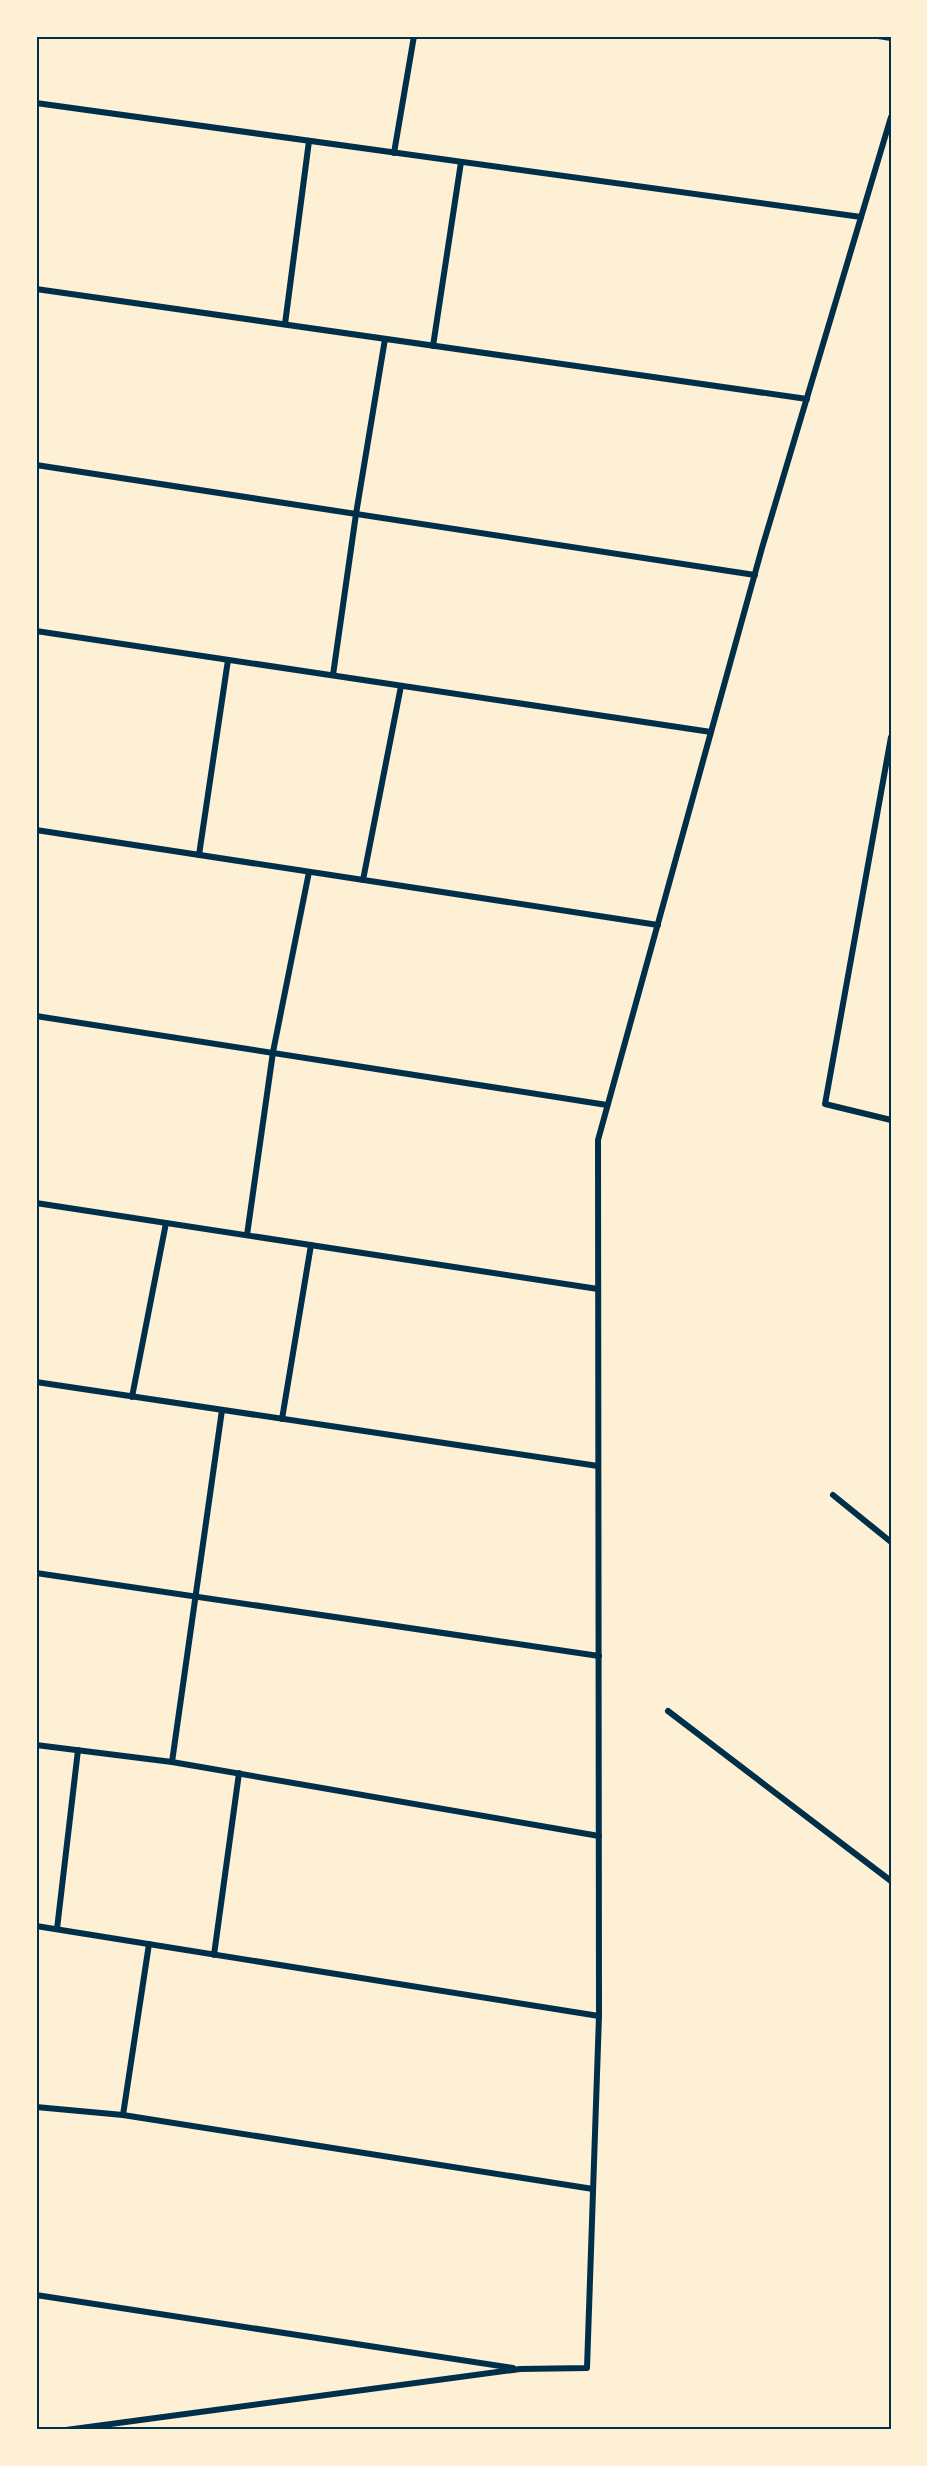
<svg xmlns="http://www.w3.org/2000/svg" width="927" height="2466" viewBox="0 0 927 2466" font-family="'Golos Text',sans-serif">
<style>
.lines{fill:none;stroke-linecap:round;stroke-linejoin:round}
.minor{stroke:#003049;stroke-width:6}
.neatline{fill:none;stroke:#003049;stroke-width:2}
</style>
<rect width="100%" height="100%" fill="#fdf0d5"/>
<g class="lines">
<g class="minor">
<polyline points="878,36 891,38"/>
<polyline points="36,103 861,217"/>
<polyline points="394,153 414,36"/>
<polyline points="36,289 807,399"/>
<polyline points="285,324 309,141"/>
<polyline points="433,346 461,162"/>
<polyline points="36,465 755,575"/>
<polyline points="36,631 711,732"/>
<polyline points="333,675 356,514 385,339"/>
<polyline points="891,737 825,1104 891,1120"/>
<polyline points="36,830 658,925"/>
<polyline points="199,855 228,660"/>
<polyline points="363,880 401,686"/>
<polyline points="36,1016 607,1105"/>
<polyline points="36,1203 598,1289"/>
<polyline points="247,1235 273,1052 309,872"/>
<polyline points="36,1382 598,1466"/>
<polyline points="132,1397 166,1223"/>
<polyline points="282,1419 311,1245"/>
<polyline points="833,1495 891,1542"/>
<polyline points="36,1573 599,1656"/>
<polyline points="668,1711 891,1881"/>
<polyline points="36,1745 172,1762 599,1836"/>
<polyline points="172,1762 222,1410"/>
<polyline points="36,1926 599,2016"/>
<polyline points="57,1929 78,1750"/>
<polyline points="214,1955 239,1773"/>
<polyline points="36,2107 123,2115 593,2189"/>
<polyline points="123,2115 149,1944"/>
<polyline points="36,2295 513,2368"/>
<polyline points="66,2430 520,2369 587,2368 599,2016 598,1140 762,548 891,117"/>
</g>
</g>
<rect width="927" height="2466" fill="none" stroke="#fdf0d5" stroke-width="75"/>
<rect x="38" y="38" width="852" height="2390" class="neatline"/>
</svg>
